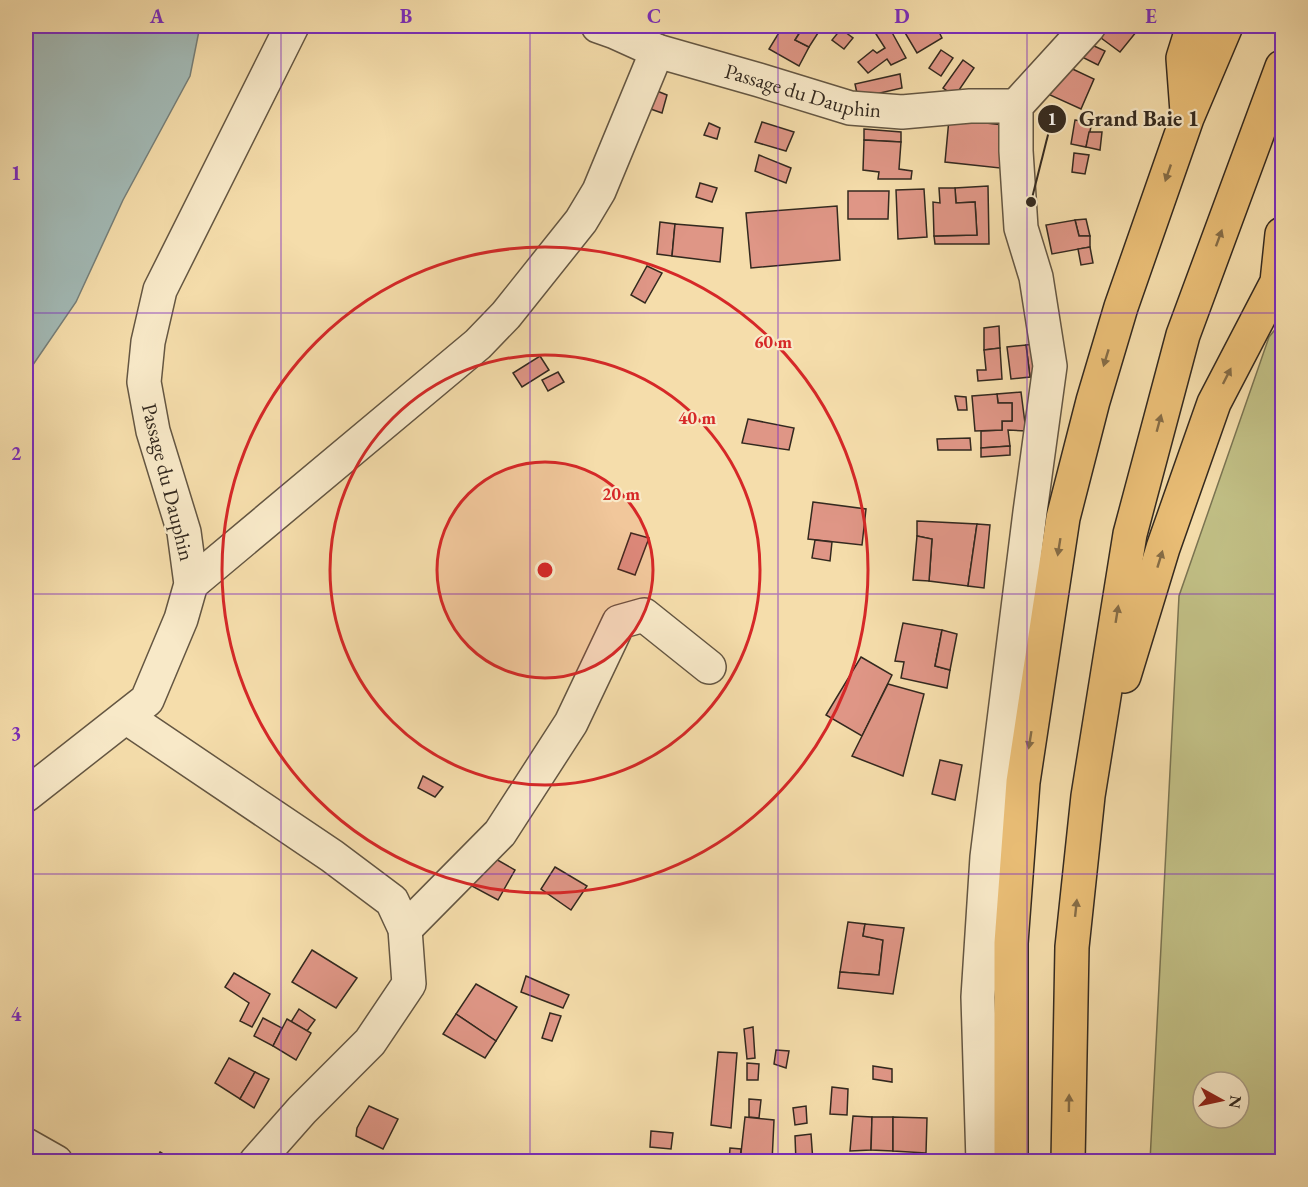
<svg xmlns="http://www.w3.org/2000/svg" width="1308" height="1187" viewBox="0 0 1308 1187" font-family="'EB Garamond',serif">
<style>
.green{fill:#c1bf85;stroke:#7a7452;stroke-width:1.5;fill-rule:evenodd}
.water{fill:#a2b9b5;stroke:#767f79;stroke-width:1.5}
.building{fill:#df9686;stroke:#33291f;stroke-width:1.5}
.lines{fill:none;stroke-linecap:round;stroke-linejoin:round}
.street-casing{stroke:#645642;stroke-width:36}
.highway-casing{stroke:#33291f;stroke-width:36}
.street{stroke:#f8e9c8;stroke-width:33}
.highway{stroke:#eabe76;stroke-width:33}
.oneway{fill:#856c46}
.grid{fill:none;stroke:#7b2cbf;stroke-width:1.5;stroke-opacity:0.55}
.ring{fill:none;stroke:#d62828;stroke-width:3}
.labels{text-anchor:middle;stroke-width:4.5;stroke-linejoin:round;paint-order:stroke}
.street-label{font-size:21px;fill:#33291f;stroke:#f8e9c8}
.centre{fill:#d62828;stroke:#f8e9c8;stroke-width:3}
.ring-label{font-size:18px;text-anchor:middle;font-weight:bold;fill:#d62828;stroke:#f8e9c8;stroke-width:4.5;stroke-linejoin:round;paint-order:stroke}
.leader{fill:none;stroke:#33291f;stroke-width:2}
.callout-dot{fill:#33291f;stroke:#f8e9c8;stroke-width:2}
.mark-label{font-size:18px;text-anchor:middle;font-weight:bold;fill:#fff}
.callout-label{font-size:22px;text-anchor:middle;font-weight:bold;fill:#33291f;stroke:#f8e9c8;stroke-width:4.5;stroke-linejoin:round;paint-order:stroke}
.neatline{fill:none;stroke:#7b2cbf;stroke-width:2}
.grid-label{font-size:20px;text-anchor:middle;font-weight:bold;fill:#7b2cbf}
</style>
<rect width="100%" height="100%" fill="#f5ddab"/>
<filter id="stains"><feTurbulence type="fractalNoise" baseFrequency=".00333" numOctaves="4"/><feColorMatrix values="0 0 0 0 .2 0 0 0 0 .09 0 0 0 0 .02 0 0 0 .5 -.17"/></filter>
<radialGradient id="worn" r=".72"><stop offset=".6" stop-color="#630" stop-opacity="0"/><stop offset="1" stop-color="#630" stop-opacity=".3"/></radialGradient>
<path class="green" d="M1282,321V1072L1275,1106L1282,1116V1161H1150L1179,596L1269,337ZM1203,1082H1239V1118H1203Z"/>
<polygon class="water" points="26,26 200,26 190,76 123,200 76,302 26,375"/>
<g class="building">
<polygon points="783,26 804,26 795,40 809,47 799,66 769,49"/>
<polygon points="804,26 818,33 809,47 795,40"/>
<polygon points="901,26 936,26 942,38 917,53"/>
<polygon points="1099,26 1141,26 1120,52 1093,32"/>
<polygon points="1165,26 1175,26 1173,32 1164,29"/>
<polygon points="889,27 906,58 891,65 887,59 868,73 858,62 873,50 877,53 885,48 876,34"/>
<polygon points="841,29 853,38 844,49 832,40"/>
<polygon points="1090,44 1105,51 1098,65 1082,57"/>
<polygon points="941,50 953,58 941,76 929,68"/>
<polygon points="963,60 974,68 955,96 943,88"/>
<polygon points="1064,65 1094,79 1081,109 1050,95"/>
<polygon points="900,74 902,88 858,98 855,84"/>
<polygon points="652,89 667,95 662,113 645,107"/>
<polygon points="949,119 1004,125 1000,168 945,162"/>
<polygon points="1075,120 1092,123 1086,147 1071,144"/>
<polygon points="762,122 794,132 786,151 755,142"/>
<polygon points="709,123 720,128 717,139 704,135"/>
<polygon points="864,129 901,132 901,142 864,140"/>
<polygon points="1089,132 1102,132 1100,150 1086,147"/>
<polygon points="864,140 901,142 899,169 912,171 911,179 878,179 879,172 863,170"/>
<polygon points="1074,153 1089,155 1085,174 1072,172"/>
<polygon points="759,155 791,168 786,183 755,171"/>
<polygon points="700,183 717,188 712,202 696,197"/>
<polygon points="988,186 989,244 935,244 934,236 977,235 975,202 956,203 955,188"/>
<polygon points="939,188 955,188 956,203 975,202 977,235 934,236 933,202 940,203"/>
<polygon points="924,189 927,237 898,239 896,190"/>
<polygon points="848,191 889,191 888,219 848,219"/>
<polygon points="837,206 840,260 751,268 746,213"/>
<polygon points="1086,219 1090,236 1079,236 1075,220"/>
<polygon points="1075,220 1079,236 1090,236 1090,247 1052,254 1046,225"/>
<polygon points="660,222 675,224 672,256 657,254"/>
<polygon points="675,224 723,228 720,262 672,256"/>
<polygon points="1090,247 1093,263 1081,265 1078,249"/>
<polygon points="647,266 662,273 645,303 631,295"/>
<polygon points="999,326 1000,348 984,350 984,328"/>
<polygon points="1034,344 1037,377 1030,377 1026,345"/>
<polygon points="1026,345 1030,377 1011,379 1007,347"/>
<polygon points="1000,348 1002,379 978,381 977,370 986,370 984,350"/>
<polygon points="540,356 549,370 522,387 513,373"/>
<polygon points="558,372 564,382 548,391 542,380"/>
<polygon points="1021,392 1026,431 1008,430 1010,446 981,448 981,431 1002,430 1002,421 1012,421 1012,403 998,403 997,394"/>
<polygon points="997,394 998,403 1012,403 1012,421 1002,421 1002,430 975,431 972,396"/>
<polygon points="955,396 966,397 967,410 958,410"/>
<polygon points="748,419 794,428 789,450 742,443"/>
<polygon points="970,438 971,450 938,450 937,439"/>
<polygon points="1010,446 1010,455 981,457 981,448"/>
<polygon points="813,502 866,509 862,545 808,539"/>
<polygon points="917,521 977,524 968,586 929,581 932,539 917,536"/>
<polygon points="977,524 990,525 984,588 968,586"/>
<polygon points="631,533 649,538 635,575 618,569"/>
<polygon points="917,536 932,539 929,581 913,580"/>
<polygon points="815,540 832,542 830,561 812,558"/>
<polygon points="903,623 942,630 935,666 950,670 947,688 901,678 904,662 895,661"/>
<polygon points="942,630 957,634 950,670 935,666"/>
<polygon points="861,657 892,675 862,736 826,715"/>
<polygon points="888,684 924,694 903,776 852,756"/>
<polygon points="940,760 962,765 955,800 932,794"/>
<polygon points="423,776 443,787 435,797 418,788"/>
<polygon points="487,854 515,870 498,900 470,885"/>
<polygon points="555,867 587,886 571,910 541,889"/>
<polygon points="848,922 865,924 863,936 883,940 879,975 840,972"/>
<polygon points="865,924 904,928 893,994 838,988 840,972 879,975 883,940 863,936"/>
<polygon points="312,950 357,978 336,1008 292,982"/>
<polygon points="234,973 270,994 252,1027 240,1021 249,1003 225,987"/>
<polygon points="526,976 569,995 563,1008 521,992"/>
<polygon points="476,984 517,1007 496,1041 456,1014"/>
<polygon points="299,1009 315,1020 307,1031 291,1022"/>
<polygon points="550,1013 561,1016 552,1041 542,1038"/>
<polygon points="456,1014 496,1041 485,1058 443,1034"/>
<polygon points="263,1018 282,1028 273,1046 254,1036"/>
<polygon points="287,1019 311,1033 296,1060 273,1046"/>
<polygon points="753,1027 755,1058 747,1059 744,1029"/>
<polygon points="776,1050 789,1051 786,1068 774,1064"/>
<polygon points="718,1052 737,1053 731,1128 711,1125"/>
<polygon points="229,1058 255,1072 240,1099 215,1083"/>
<polygon points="747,1063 759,1064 758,1080 747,1080"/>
<polygon points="873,1066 892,1069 892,1082 873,1079"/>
<polygon points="255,1072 269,1079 254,1108 240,1099"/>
<polygon points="832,1087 848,1089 847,1115 830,1114"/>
<polygon points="749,1099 761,1100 759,1118 749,1117"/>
<polygon points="369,1106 398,1119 383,1149 356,1136 357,1128"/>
<polygon points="806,1106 807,1123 795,1125 793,1108"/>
<polygon points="853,1116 872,1117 871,1150 850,1151"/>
<polygon points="745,1117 774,1120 772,1162 740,1162"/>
<polygon points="872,1117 893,1117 893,1151 871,1150"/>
<polygon points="893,1117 927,1118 926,1153 893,1151"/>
<polygon points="651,1131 673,1133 671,1149 650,1147"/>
<polygon points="811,1134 813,1162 796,1162 795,1136"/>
<polygon points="730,1148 741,1149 740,1162 729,1162"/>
<polygon points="160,1152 176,1162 155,1162"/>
<polygon points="672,1155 672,1162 638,1162 638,1156"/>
</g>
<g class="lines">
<defs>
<g id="street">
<path id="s1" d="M598,26L615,32L657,51L759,80L850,108L902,112L970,106H1016"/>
<polyline points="191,584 478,344 506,315 581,221 599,191 657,51"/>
<polyline points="126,717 332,856 392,901 405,929 409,984 370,1042 302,1110 256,1162"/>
<polyline points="26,795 147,700 181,619 191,584 184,532 153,431 144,382 148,342 160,290 292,26"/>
<polyline points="405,929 500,833 571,723 619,622 644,615 709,667"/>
<polyline points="26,1145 56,1162"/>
<polyline points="983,1162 978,997 987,857 1030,512 1050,366 1036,277 1021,228 1016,151 1016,106 1089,26"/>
</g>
<g id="highway">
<polyline points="1187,112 1183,58 1193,26"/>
<polyline points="1124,676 1163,548 1214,403 1277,282 1282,234"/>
<polyline points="1011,1162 1011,943 1023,782 1063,518 1093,401 1121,307 1187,118 1226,26"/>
<polyline points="1068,1162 1072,947 1088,796 1130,534 1183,335 1282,67"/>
</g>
</defs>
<use href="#street" class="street-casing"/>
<use href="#highway" class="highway-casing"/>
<use href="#street" class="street"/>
<use href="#highway" class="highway"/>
</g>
<defs><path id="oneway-solid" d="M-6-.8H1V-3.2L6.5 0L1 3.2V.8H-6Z" transform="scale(1.5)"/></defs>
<g class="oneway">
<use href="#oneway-solid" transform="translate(1168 173) rotate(109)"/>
<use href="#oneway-solid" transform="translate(1219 238) rotate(-70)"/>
<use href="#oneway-solid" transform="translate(1106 358) rotate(107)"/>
<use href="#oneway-solid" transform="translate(1227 376) rotate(-63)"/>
<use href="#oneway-solid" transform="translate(1159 423) rotate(-75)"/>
<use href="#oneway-solid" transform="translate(1059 547) rotate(99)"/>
<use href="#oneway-solid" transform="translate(1160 559) rotate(-73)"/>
<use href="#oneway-solid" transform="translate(1117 614) rotate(-81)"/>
<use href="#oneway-solid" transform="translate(1030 740) rotate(99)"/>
<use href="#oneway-solid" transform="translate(1076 908) rotate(-84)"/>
<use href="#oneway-solid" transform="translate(1069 1103) rotate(-89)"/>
</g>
<path class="grid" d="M281,26V1162M530,26V1162M778,26V1162M1027,26V1162M26,313H1282M26,594H1282M26,874H1282"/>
<circle cx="545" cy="570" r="108" fill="#d62828" fill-opacity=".12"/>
<g class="ring">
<circle cx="545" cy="570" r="108"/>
<circle cx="545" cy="570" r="215"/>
<circle cx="545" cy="570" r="323"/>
</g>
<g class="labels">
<g class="street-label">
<text dy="7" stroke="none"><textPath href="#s1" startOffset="216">Passage du Dauphin</textPath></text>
<text transform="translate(168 482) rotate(76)" y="7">Passage du Dauphin</text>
</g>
</g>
<circle cx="545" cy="570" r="9" class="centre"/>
<g class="ring-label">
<text x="773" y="348">60 m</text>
<text x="697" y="424">40 m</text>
<text x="621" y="500">20 m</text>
</g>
<path class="leader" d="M1031 202L1052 119"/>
<g class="callout-dot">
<circle cx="1031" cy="202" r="6"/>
<circle cx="1052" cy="119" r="15"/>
</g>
<g class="mark-label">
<text x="1052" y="125">1</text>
</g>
<g class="callout-label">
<text x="1139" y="126">Grand Baie 1</text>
</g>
<rect width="1308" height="1187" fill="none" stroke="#f5ddab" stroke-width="66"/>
<g transform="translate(1221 1100) rotate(98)"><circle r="28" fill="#f8e9c8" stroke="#a99c84" stroke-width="1.5"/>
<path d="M0-4.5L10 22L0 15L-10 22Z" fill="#8f2418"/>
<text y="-9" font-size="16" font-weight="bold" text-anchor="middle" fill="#33291f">N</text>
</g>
<rect x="33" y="33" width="1242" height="1121" class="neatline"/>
<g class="grid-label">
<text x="157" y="23">A</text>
<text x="406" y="23">B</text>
<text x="654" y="23">C</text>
<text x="902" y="23">D</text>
<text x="1151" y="23">E</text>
<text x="16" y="180">1</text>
<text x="16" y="460">2</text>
<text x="16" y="740">3</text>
<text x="16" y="1021">4</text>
</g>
<rect width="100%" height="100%" filter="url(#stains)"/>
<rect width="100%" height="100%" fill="url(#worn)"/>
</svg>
